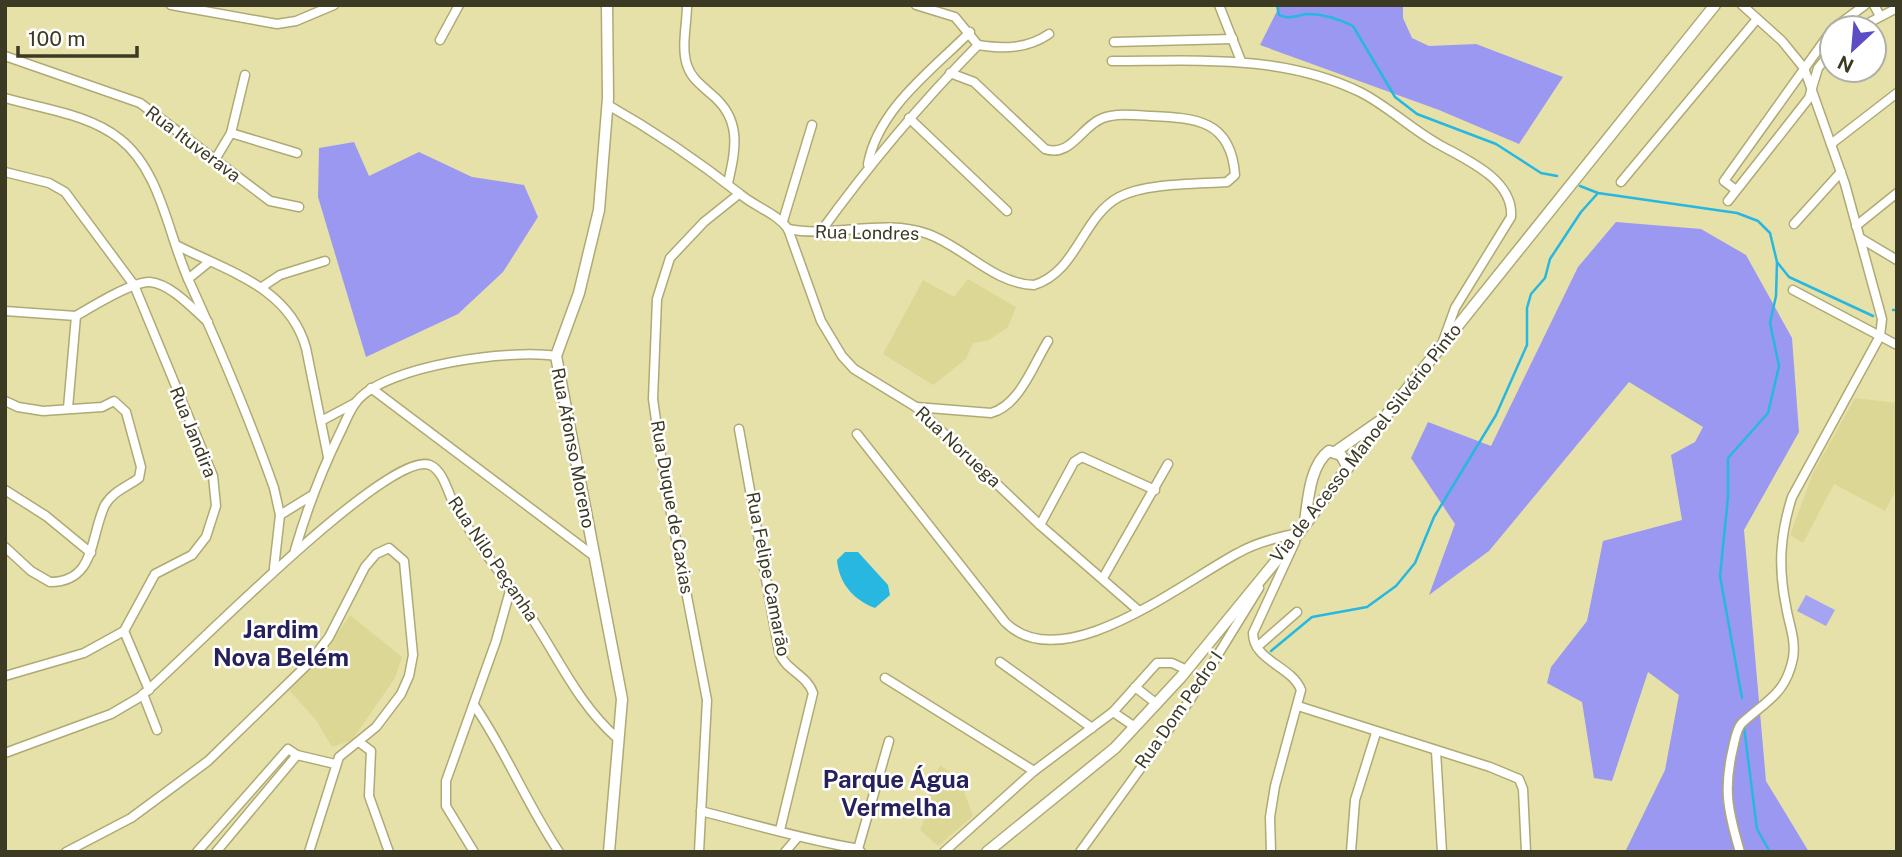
<svg xmlns="http://www.w3.org/2000/svg" width="1902" height="857" viewBox="0 0 1902 857" font-family="'Public Sans',sans-serif">
<style>
.built{fill:#ddd796}
.green{fill:#a4a4f2}
.forest{fill:#9a98f1}
.water{fill:#27b7e1}
.lines{fill:none;stroke-linecap:round;stroke-linejoin:round}
.stream{stroke:#27b7e1;stroke-width:2.5}
.minor-casing{stroke:#afaa74;stroke-width:11}
.major-casing{stroke:#afaa74;stroke-width:13}
.minor{stroke:#fff;stroke-width:8}
.major{stroke:#fff;stroke-width:10}
.labels{text-anchor:middle;stroke-width:5;stroke-linejoin:round;paint-order:stroke}
.street-label{font-size:18px;fill:#3c3a23;stroke:#fff}
.district-label{font-size:24px;font-weight:bold;fill:#27215b;stroke:#fff}
</style>
<rect width="100%" height="100%" fill="#e6e1a9"/>
<g class="built">
<polygon points="968,279 1016,307 1008,327 989,340 973,343 966,359 933,385 883,354 923,280 954,297"/>
<polygon points="1855,398 1897,403 1897,488 1885,511 1834,484 1803,543 1790,535 1813,473"/>
<polygon points="350,615 402,657 395,678 352,740 332,747 316,720 289,690 325,652"/>
<polygon points="940,765 959,778 973,816 938,846 920,830 926,815 929,791"/>
</g>
<polygon class="green" points="1806,595 1835,610 1826,626 1797,611"/>
<g class="forest">
<polygon points="1280,5 1403,5 1403,18 1412,38 1429,46 1476,44 1563,77 1519,144 1439,110 1260,45"/>
<polygon points="354,142 369,176 419,152 472,177 524,185 538,217 503,272 458,314 366,357 318,197 319,148"/>
<polygon points="1616,222 1701,229 1746,255 1792,338 1799,432 1744,530 1766,781 1809,852 1625,852 1665,770 1679,695 1648,672 1612,781 1594,778 1582,702 1547,683 1551,667 1587,621 1603,541 1682,520 1671,455 1695,442 1703,427 1629,382 1489,551 1429,595 1455,524 1411,458 1428,422 1491,446 1578,267"/>
</g>
<path class="water" d="M845,552H858L888,585L890,595L875,608C854,600 839,584 837,560Z"/>
<g class="lines">
<g class="stream">
<path d="M1277,5L1279,15C1289,20 1297,15 1308,14C1324,14 1339,19 1353,26L1395,97L1417,114L1496,144L1541,173L1557,176"/>
<polyline points="1580,186 1598,193 1737,213 1758,221 1770,233 1777,262 1789,277 1873,316"/>
<polyline points="1893,310 1897,310"/>
<polyline points="1271,651 1312,617 1367,607 1396,586 1415,563 1434,517 1496,415 1527,345 1527,308 1531,294 1545,278 1550,259 1581,212 1598,193"/>
<polyline points="1742,698 1720,576 1728,497 1728,458 1768,413 1779,366 1770,323 1776,296 1777,262"/>
<polyline points="1744,727 1757,829 1770,852"/>
</g>
<defs>
<g id="minor">
<polyline points="171,5 277,24 296,21 334,5"/>
<path d="M687,5C687,24 681,47 687,65C691,78 701,85 711,94C742,119 736,148 728,183"/>
<polyline points="916,5 955,17 978,45"/>
<polyline points="1219,5 1241,61"/>
<polyline points="1874,5 1880,16"/>
<polyline points="1834,28 1865,5"/>
<polyline points="1859,28 1897,8"/>
<polyline points="440,40 459,5"/>
<polyline points="1114,42 1233,39"/>
<polyline points="5,56 140,103 270,201 299,207"/>
<path d="M1112,61C1196,61 1282,54 1360,92C1388,106 1412,130 1440,145C1467,160 1514,180 1511,217L1455,308L1442,344"/>
<path d="M5,98C43,109 89,114 120,139C161,171 168,235 189,281C220,349 249,417 274,488L280,515L274,568"/>
<path d="M608,105C654,131 698,161 740,194C755,207 777,213 788,229L821,321L842,356L854,369L916,407L1040,525L1139,611"/>
<polyline points="909,118 1007,211"/>
<polyline points="231,133 297,153"/>
<polyline points="1831,144 1897,93"/>
<polyline points="216,158 231,133 245,75"/>
<path d="M868,164C878,109 932,70 970,32"/>
<polyline points="5,172 49,183 65,192 134,285 213,476 216,506 206,537 192,555 155,574 124,631 84,653 5,676"/>
<polyline points="1621,182 1757,19"/>
<polyline points="1736,190 1724,181 1832,30"/>
<polyline points="1728,201 1809,98 1818,68 1832,51"/>
<polyline points="783,221 812,125"/>
<polyline points="1794,224 1841,172"/>
<polyline points="1856,226 1897,193"/>
<path d="M788,229C833,238 884,218 928,234C964,247 994,284 1034,285C1077,272 1082,217 1119,197C1145,183 1196,184 1227,182L1235,175C1231,120 1196,118 1151,116C1135,115 1117,113 1103,118C1081,126 1071,158 1045,149L974,82L950,73"/>
<path d="M819,234C868,166 920,104 978,45C1004,49 1027,49 1049,34"/>
<polyline points="1860,238 1897,260"/>
<path d="M176,245C227,271 289,287 306,348L328,457"/>
<polyline points="188,279 209,262"/>
<polyline points="262,287 280,275 325,261"/>
<polyline points="1793,290 1897,345"/>
<polyline points="5,311 76,316"/>
<polyline points="371,388 594,556"/>
<path d="M5,401L18,407L43,411L102,407L114,401L126,412L141,467L139,478C127,487 113,491 105,505C90,536 96,582 50,582L31,571L5,547"/>
<path d="M916,407L991,413C1020,405 1033,365 1048,341"/>
<path d="M68,408L76,316C91,307 133,281 150,282C171,284 193,309 208,322"/>
<polyline points="321,421 355,403"/>
<path d="M739,429L779,652C785,670 807,675 813,693L780,830"/>
<path d="M857,434L1005,622C1062,680 1184,581 1238,553C1257,542 1278,537 1299,533"/>
<polyline points="5,490 46,516 91,553"/>
<polyline points="280,515 311,496"/>
<polyline points="1040,525 1074,462 1082,457 1155,490"/>
<path d="M295,550C307,509 321,472 339,435C345,424 349,410 357,401C387,365 510,349 556,356"/>
<polyline points="1103,578 1168,464"/>
<polyline points="124,631 149,690"/>
<polyline points="1257,647 1297,612"/>
<polyline points="1000,662 1092,728"/>
<polyline points="885,678 1034,771"/>
<polyline points="1135,687 1157,704"/>
<polyline points="143,694 157,730"/>
<path d="M474,705C506,751 527,805 559,852"/>
<polyline points="1298,706 1490,767 1519,779 1523,789 1526,852"/>
<polyline points="1113,712 1135,727"/>
<polyline points="359,742 371,751 369,796 389,852"/>
<polyline points="1436,751 1442,852"/>
<path d="M5,753L111,714L140,697C179,665 388,448 430,465C442,470 447,489 452,500C471,537 499,570 523,605C555,650 575,701 617,738"/>
<path d="M701,811C752,824 802,839 854,848L861,852"/>
<polyline points="858,849 889,741"/>
<polyline points="66,852 131,818 208,761 310,662 329,637 365,567 376,554 389,548 404,561 413,655 409,676 401,694 376,727 339,757 309,852"/>
<polyline points="197,852 288,749 297,755 335,764"/>
<polyline points="216,852 297,755"/>
<polyline points="474,852 446,806 446,781 496,641 511,587"/>
<polyline points="699,852 707,700 664,477 653,399 657,299 670,258 704,222 739,194"/>
<polyline points="785,852 797,838"/>
<polyline points="944,852 1034,771 1113,712 1157,663 1172,663 1187,670"/>
<polyline points="1080,852 1190,700 1259,588"/>
<path d="M1271,852L1270,817L1275,786L1301,690C1292,666 1253,661 1253,633L1295,542"/>
<polyline points="1351,852 1355,800 1376,733"/>
<path d="M1740,852C1728,811 1723,790 1733,748C1735,740 1736,729 1742,723C1766,701 1786,694 1793,658C1796,639 1789,625 1786,606C1778,567 1780,535 1792,497L1880,336L1882,319L1845,184L1804,68L1782,41L1742,5"/>
</g>
<g id="major">
<polyline points="607,5 608,98 599,210 579,293 556,356 622,699 609,852"/>
<polyline points="1335,452 1381,420"/>
<path d="M1305,522C1308,500 1310,465 1329,451L1341,455L1348,468"/>
<polyline points="987,852 1115,748 1181,677 1299,533 1391,409 1715,5"/>
</g>
</defs>
<use href="#minor" class="minor-casing"/>
<use href="#major" class="major-casing"/>
<use href="#minor" class="minor"/>
<use href="#major" class="major"/>
</g>
<g class="labels">
<g class="street-label">
<text transform="translate(193 144) rotate(37)" y="6">Rua Ituverava</text>
<text transform="translate(867 233) rotate(1)" y="6">Rua Londres</text>
<text transform="translate(193 432) rotate(68)" y="6">Rua Jandira</text>
<text transform="translate(1366 443) rotate(-52)" y="6">Via de Acesso Manoel Silvério Pinto</text>
<text transform="translate(958 447) rotate(43)" y="6">Rua Noruega</text>
<text transform="translate(573 448) rotate(79)" y="6">Rua Afonso Moreno</text>
<text transform="translate(672 507) rotate(80)" y="6">Rua Duque de Caxias</text>
<text transform="translate(493 559) rotate(56)" y="6">Rua Nilo Peçanha</text>
<text transform="translate(768 574) rotate(79)" y="6">Rua Felipe Camarão</text>
<text transform="translate(1179 710) rotate(-55)" y="6">Rua Dom Pedro I</text>
</g>
<g class="district-label">
<text x="281" y="638">Jardim<tspan x="281" dy="28">Nova Belém</tspan></text>
<text x="896" y="788">Parque Água<tspan x="896" dy="28">Vermelha</tspan></text>
</g>
</g>
<rect width="1902" height="857" fill="none" stroke="#3c3a23" stroke-width="14"/>
<g transform="translate(1853 49) rotate(206)"><circle r="33" fill="#ffffff" stroke="#b1b0a7" stroke-width="2"/>
<path d="M0-5L12 26L0 18L-12 26Z" fill="#5c4dc5"/>
<text y="-10" font-size="19" font-weight="bold" text-anchor="middle" fill="#3c3a23">N</text>
</g>
<path d="M18 46v10h119v-10" fill="none" stroke="#3c3a23" stroke-width="3.5"/>
<text x="28" y="46" font-size="21" fill="#3c3a23" stroke="#ffffff" stroke-width="5" paint-order="stroke">100 m</text>
</svg>
